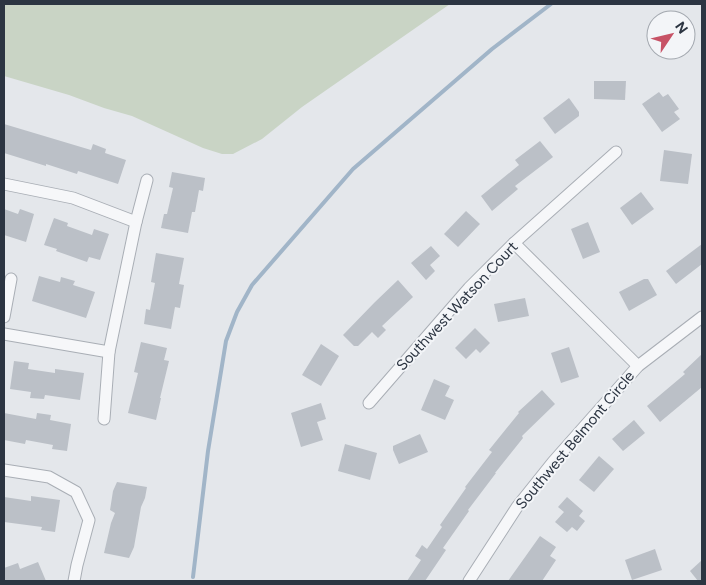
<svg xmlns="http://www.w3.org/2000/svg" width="706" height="585" viewBox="0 0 706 585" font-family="Figtree,sans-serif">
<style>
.green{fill:#c9d4c5}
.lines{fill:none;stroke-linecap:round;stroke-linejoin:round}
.stream{stroke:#a1b5c8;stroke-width:4}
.building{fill:#bbc0c7}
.street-casing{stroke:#a9aeb5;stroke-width:13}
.street{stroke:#f6f7f9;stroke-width:11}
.labels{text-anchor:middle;stroke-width:4;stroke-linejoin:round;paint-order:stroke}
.street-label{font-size:15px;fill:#2c3542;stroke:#f3f5f8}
</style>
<rect width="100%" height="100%" fill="#e4e7eb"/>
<polygon class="green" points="4,4 450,4 302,107 262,139 233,154 222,154 203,148 132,116 104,108 69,95 4,76"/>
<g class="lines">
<polyline class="stream" points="193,577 208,451 226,341 237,312 252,285 353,169 492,49 551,4"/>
</g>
<g class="building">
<polygon points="594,81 626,81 625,100 594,99"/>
<polygon points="659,92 663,97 668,94 679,109 674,112 680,119 662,132 642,104"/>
<polygon points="569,98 579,112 579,116 555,134 543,118"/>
<polygon points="4,124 91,150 93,144 106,149 105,153 126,160 118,184 78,171 77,174 46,164 46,166 4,153"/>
<polygon points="540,141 553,157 515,186 518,189 492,211 481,196 519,165 515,160"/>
<polygon points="664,150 692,154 688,184 660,181"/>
<polygon points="172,172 205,178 203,191 199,190 195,212 192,212 188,233 161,228 164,214 167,214 173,188 169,187"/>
<polygon points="641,192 654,209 632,225 620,208"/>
<polygon points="4,209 18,214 20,209 34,214 26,242 4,235"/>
<polygon points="466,211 480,224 458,247 444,234"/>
<polygon points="54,218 68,223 67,226 92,235 94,229 109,234 100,260 89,257 87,262 56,251 57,249 44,245"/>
<polygon points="588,222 600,252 583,259 571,229"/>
<polygon points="702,244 702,264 676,284 666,271"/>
<polygon points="431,246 440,256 430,265 435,271 426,280 411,263"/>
<polygon points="156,253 184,258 179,284 184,285 180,308 175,307 171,329 144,324 146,309 150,310 155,283 151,282"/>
<polygon points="39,276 60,282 61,277 75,281 73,285 95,292 86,318 32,301"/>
<polygon points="644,279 648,279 657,295 629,311 619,292"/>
<polygon points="398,280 413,297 382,326 386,330 378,338 372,332 358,346 354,346 343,335 375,302"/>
<polygon points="525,298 529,316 498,322 494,304"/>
<polygon points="475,328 490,343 480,353 476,349 466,359 455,348"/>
<polygon points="141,342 167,348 164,360 169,361 160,398 161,398 156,420 128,413 138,373 134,372"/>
<polygon points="321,344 339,356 321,386 302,375"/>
<polygon points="569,347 579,377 561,383 551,353"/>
<polygon points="702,354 702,387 660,422 647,406 685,374 683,372"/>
<polygon points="14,361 29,363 28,369 55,373 55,369 84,373 80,400 45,395 44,399 30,398 31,392 10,389"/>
<polygon points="434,379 450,386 445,396 454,400 445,420 421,410"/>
<polygon points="542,390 555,404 522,436 523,438 495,473 496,473 468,510 469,511 443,548 446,550 425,581 407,581 421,560 415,556 422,545 427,549 442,527 440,525 466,488 465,487 492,452 489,450 519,413 518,412"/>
<polygon points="321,403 326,419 317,422 323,440 301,447 291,413"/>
<polygon points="4,413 36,419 37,413 51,415 50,420 71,424 67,451 52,449 53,445 26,440 25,444 4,440"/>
<polygon points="634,420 645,433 623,451 612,439"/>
<polygon points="420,434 428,452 399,464 393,450 393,446"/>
<polygon points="345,444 377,453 370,480 338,471"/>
<polygon points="599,456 614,469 594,492 579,480"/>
<polygon points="117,482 147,487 145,498 141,507 134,547 129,558 104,553 111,523 115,513 110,510 113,491"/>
<polygon points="31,496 60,500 55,532 41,530 42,527 4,522 4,497 31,501"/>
<polygon points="567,497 583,511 579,516 585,521 577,531 572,527 567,532 555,522 564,512 558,507"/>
<polygon points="540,536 556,547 550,556 556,560 542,581 508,581"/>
<polygon points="655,549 662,570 632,580 625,560"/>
<polygon points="702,560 702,581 698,581 690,571"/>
<polygon points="38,562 46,581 4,581 4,568 18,563 20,569"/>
</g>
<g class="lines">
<defs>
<g id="street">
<polyline points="4,184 73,198 136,222"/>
<polyline points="514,243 638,366"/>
<polyline points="4,317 11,279"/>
<polyline points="4,334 109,352"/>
<polyline points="369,403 469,288 514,243 616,152"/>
<polyline points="104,419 109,352 136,222 147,180"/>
<polyline points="4,470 49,477 76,492 89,520 77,565 74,581"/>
<polyline points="469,581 517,507 553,462 638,366 702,317"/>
</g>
</defs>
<use href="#street" class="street-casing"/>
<use href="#street" class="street"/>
</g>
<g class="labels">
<g class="street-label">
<text transform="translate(457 306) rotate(-47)" y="5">Southwest Watson Court</text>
<text transform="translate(575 440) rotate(-50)" y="5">Southwest Belmont Circle</text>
</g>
</g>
<rect width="706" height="585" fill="none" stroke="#2c3542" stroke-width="10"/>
<g transform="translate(671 35) rotate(55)"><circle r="24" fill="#f3f5f8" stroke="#a3a8af"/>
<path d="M0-4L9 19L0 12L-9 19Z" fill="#c75266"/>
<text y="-8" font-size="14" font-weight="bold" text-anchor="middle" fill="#2c3542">N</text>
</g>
</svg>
